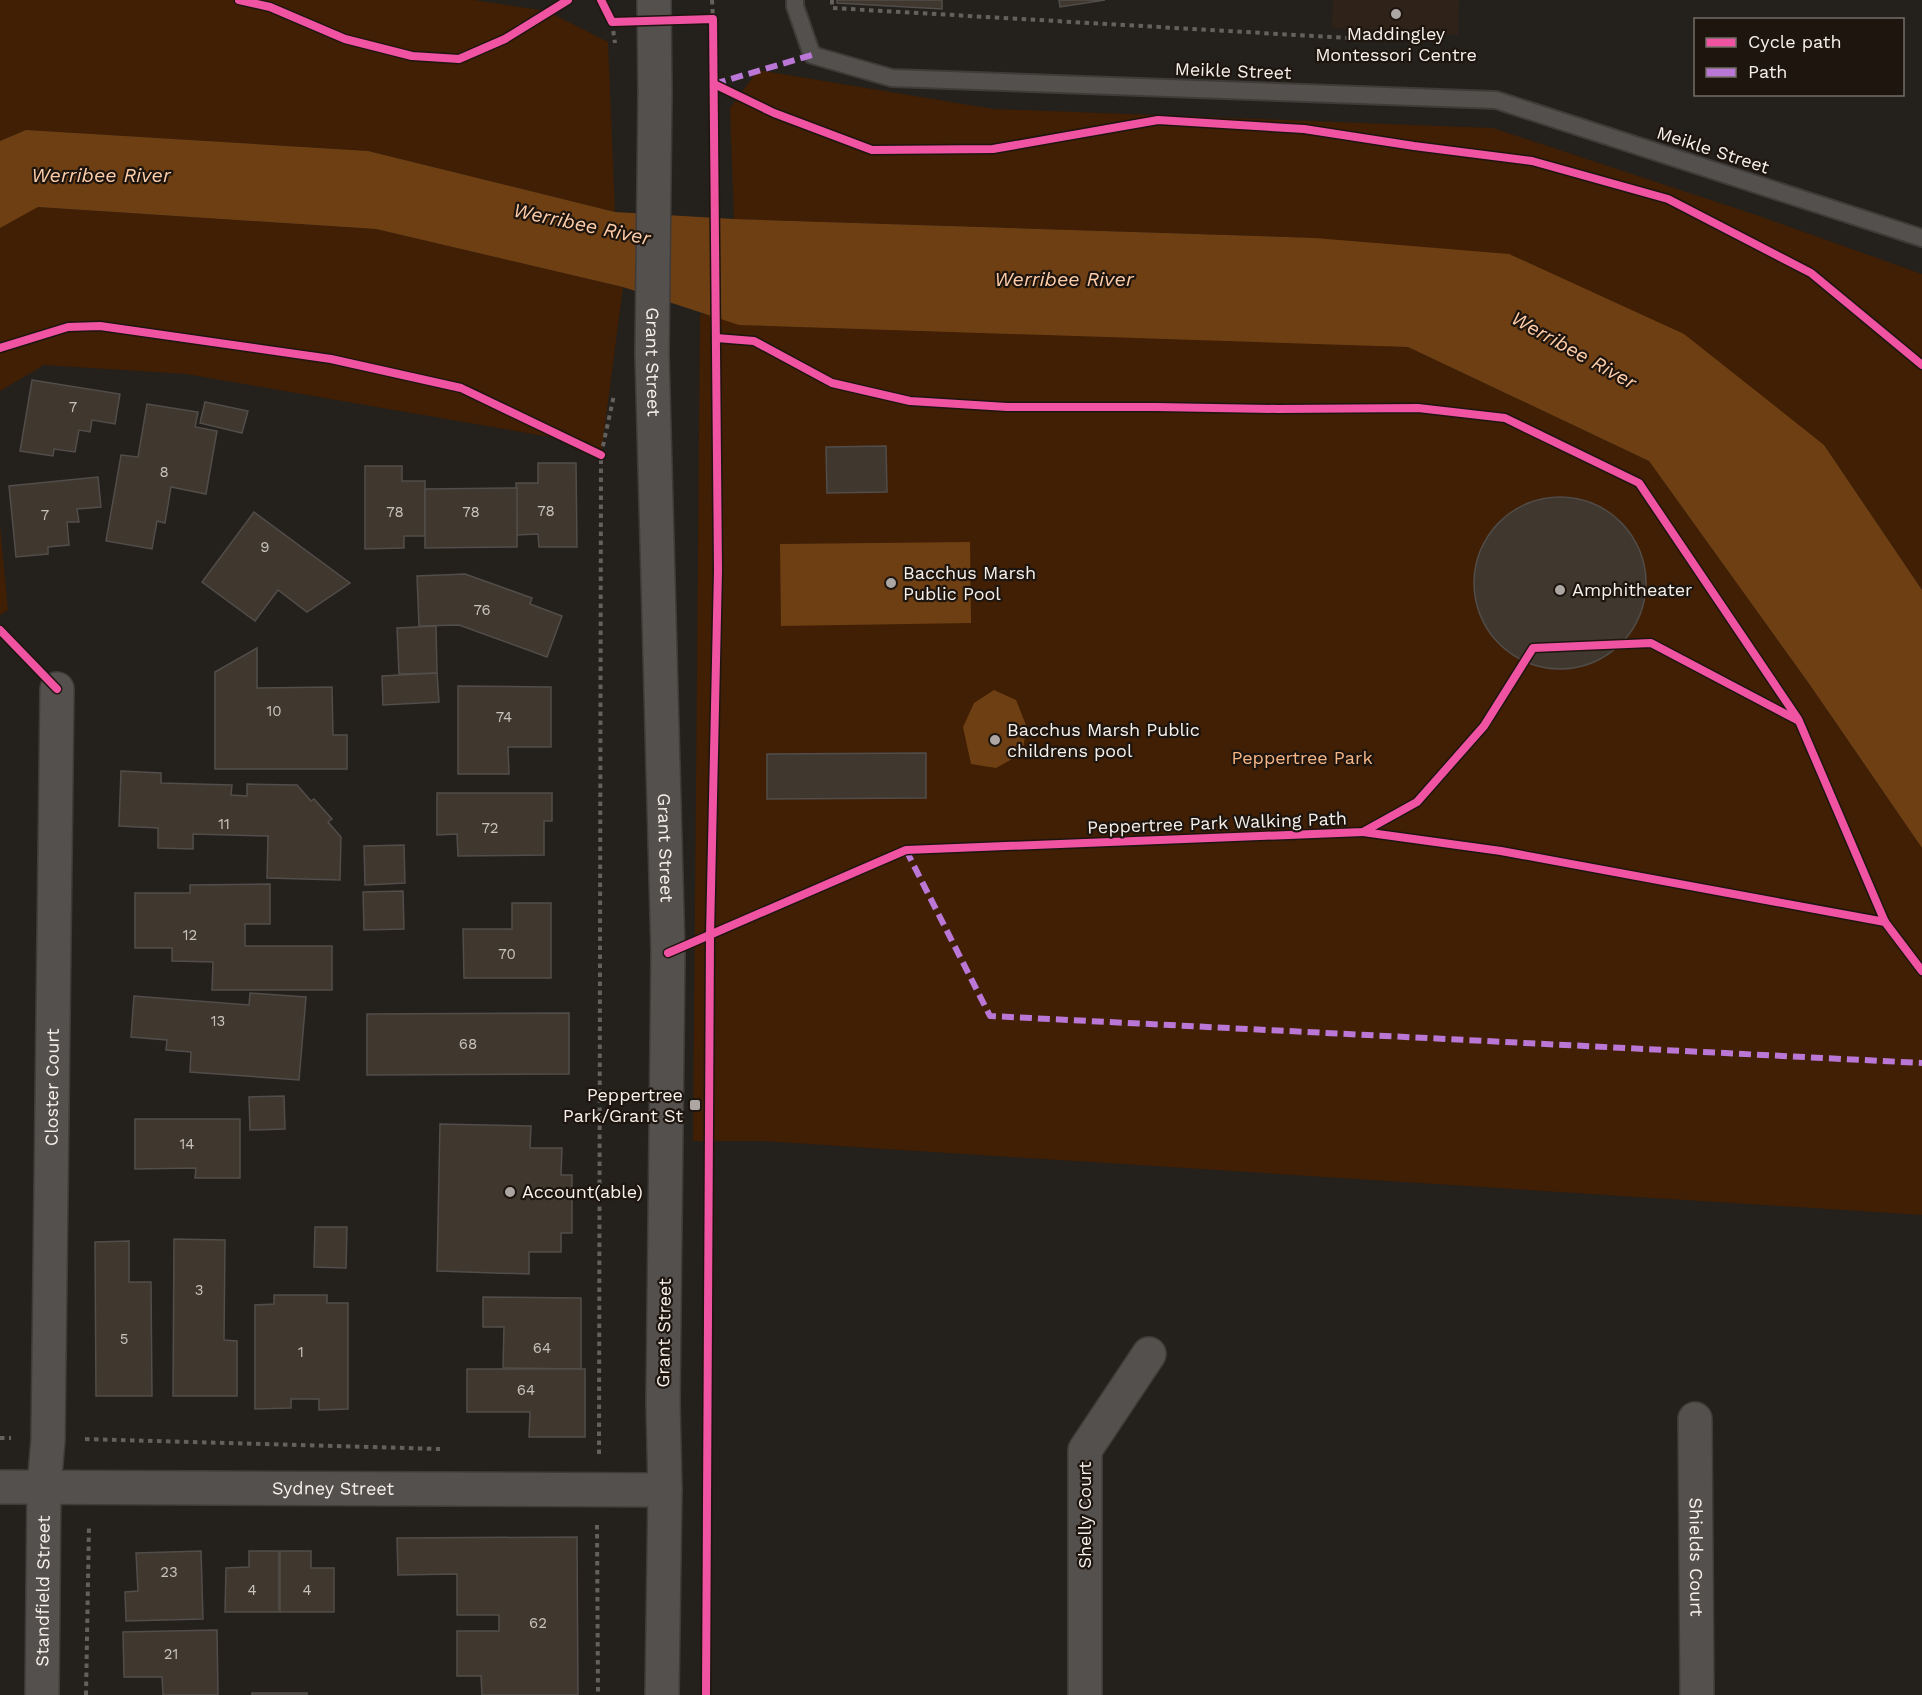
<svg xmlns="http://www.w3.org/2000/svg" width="1922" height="1695" viewBox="0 0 1922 1695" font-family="'Work Sans',sans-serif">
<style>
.built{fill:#2f2319}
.green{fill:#401f04}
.water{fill:#6f3f14}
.building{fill:#40372e;stroke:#514d4a;stroke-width:1.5}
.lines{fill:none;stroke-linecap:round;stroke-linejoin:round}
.service-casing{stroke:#3f3b38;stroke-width:20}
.minor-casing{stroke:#3f3b38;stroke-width:36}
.secondary-casing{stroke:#3f3b38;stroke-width:36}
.path{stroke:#63605d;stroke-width:4;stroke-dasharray:4.5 4.5;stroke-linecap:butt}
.service{stroke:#54504e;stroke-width:16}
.minor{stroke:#54504e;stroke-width:33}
.secondary{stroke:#54504e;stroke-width:33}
.quiet{stroke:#ba77d6;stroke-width:6;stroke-dasharray:12 6;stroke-linecap:butt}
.cycleway-casing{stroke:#1e150f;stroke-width:11}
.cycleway{stroke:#f153a3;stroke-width:8}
.poi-dot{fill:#aca7a3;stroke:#1e150f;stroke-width:2}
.labels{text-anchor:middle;stroke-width:4.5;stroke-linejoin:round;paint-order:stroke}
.number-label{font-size:15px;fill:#c8c2bc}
.poi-label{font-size:18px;fill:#f6f0eb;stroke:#1e150f;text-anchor:start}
.street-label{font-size:18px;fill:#f6f0eb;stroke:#1e150f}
.park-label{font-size:18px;fill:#f7b686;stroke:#1e150f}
.water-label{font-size:20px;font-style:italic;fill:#fecda9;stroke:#1e150f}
</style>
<rect width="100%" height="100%" fill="#24201c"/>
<polygon class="built" points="1333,0 1459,0 1458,35 1332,28"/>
<g class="green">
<polygon points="0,0 473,0 547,11 608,42 615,212 368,151 26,130 0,141"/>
<polygon points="758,70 993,109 1493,128 1759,216 1922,274 1922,590 1824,445 1315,238 734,219 730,108"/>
<polygon points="37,207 376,229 623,287 601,455 591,444 186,374 44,365 0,391 0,228"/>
<polygon points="700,314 1408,347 1649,461 1810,685 1922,848 1922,1215 761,1141 693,1141"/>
<polygon points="0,526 8,610 0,615"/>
</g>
<g class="water">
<polygon points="26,130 368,151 615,212 734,219 1315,238 1509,254 1684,334 1824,445 1922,590 1922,848 1810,685 1649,461 1408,347 739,325 623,287 376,229 38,207 0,228 0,141"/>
<polygon points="970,542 971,623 781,626 780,544"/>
<polygon points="994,690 1016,700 1026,725 1023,753 996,768 971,764 963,727 974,703"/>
</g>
<g class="building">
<polygon points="837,0 942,0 942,9 837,3"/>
<polygon points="1059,0 1105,0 1060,7"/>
<polygon points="32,380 120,394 115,424 92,420 90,432 79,430 75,452 54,449 53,456 20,451"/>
<polygon points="205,402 248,411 242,433 200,423"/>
<polygon points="147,404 198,412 195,427 217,431 206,494 171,487 165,523 157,521 152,549 106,541 121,455 138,457"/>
<polygon points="886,446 887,492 827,493 826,447"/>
<polygon points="538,463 576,463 577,547 539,547 538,534 517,535 516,483 538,483"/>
<polygon points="365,466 402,466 402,481 425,481 425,536 404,536 404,548 365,549"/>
<polygon points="98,477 101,507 77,509 79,522 67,522 69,545 48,547 48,554 16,557 9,486"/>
<polygon points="517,488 517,547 425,548 425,489"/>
<circle cx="1560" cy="583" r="86"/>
<polygon points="254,512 350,583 307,612 278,590 255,621 202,582"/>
<polygon points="465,574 532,598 530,604 562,616 547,657 459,625 419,626 417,576"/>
<polygon points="436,626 437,673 399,674 397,628"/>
<polygon points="257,648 257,688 332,687 333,735 347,735 347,769 215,769 215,672"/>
<polygon points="437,673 439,702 383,705 382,676"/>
<polygon points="458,686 551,687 551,747 508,747 509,774 458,774"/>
<polygon points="926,753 926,798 767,799 767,754"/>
<polygon points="121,771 161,773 161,783 232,785 231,795 247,796 247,784 297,785 311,801 314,799 332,819 328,822 341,837 340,880 267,878 268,836 193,834 193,849 158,848 158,828 119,826"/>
<polygon points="437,793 552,793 552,821 544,821 544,855 458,856 457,834 437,835"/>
<polygon points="404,845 405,883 365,885 364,846"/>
<polygon points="270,884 270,924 245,924 245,946 332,946 332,990 212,990 213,962 172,961 172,948 135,948 135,893 190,893 190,885"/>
<polygon points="403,891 404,929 364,930 363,892"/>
<polygon points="512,903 551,903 551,978 464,978 463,929 512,929"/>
<polygon points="250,993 306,997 299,1080 190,1072 191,1052 166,1050 167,1040 131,1037 134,996 249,1005"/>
<polygon points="569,1013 569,1074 367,1075 367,1014"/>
<polygon points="284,1096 285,1129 250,1130 249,1097"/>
<polygon points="135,1119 240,1119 240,1178 195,1178 196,1168 135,1169"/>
<polygon points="440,1124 531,1126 530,1148 562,1148 561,1175 572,1175 572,1233 561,1233 561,1252 529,1252 529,1274 437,1271"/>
<polygon points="315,1227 347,1227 346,1268 314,1267"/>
<polygon points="174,1239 225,1240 224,1340 237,1341 237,1396 173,1396"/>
<polygon points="129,1241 129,1282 151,1282 152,1396 96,1396 95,1242"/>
<polygon points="274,1295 327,1295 327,1303 348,1303 348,1409 319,1410 319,1399 291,1399 291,1408 255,1409 255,1305 274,1304"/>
<polygon points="483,1297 581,1298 581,1369 503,1368 504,1327 483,1327"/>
<polygon points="467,1369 585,1369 585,1437 529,1437 530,1412 467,1412"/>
<polygon points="577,1537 578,1695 482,1695 481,1676 457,1676 457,1631 499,1631 499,1615 457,1615 457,1574 398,1575 397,1538"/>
<polygon points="201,1551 203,1619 126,1621 125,1592 138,1591 136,1553"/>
<polygon points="249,1551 279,1551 279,1612 225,1612 226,1568 249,1567"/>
<polygon points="280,1551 311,1551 311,1568 334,1568 334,1612 280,1612"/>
<polygon points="217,1630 218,1695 163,1695 162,1677 124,1677 123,1632"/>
<rect x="252" y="1693" width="55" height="2"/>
</g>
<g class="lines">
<defs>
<polyline id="service" points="795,0 795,6 812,55 892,78 1496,100 1922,238"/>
<g id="minor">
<path id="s1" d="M1695,1419L1697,1695"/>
<path id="s2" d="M0,1487L665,1490"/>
<path id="s3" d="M42,1695L44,1487L48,1440L57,689"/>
<polyline points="1085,1695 1085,1450 1149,1354"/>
</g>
<g id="secondary">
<path id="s4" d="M654,0L655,93L652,354L668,953L663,1403L665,1490L662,1695"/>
</g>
</defs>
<use href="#service" class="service-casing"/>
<use href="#minor" class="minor-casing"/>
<use href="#secondary" class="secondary-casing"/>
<g class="path">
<polyline points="712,0 713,19"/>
<polyline points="832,0 832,8 1348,38"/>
<polyline points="612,22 615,43"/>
<polyline points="0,1438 11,1438"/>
<polyline points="85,1439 440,1449"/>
<polyline points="599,1454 601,455 614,395"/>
<polyline points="597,1525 598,1695"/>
<polyline points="86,1695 89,1525"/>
</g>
<use href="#service" class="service"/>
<use href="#minor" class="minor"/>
<use href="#secondary" class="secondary"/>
<g class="quiet">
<polyline points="714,84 812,55"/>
<polyline points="906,850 990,1016 1922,1063"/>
</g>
<defs>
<g id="cycleway">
<polyline points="239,0 270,7 345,39 412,56 459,59 505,39 568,0"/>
<polyline points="601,0 612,22 713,19 718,570 710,935 706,1695"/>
<polyline points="714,84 774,113 872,150 993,149 1158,120 1304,129 1414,146 1532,161 1668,199 1811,273 1922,365"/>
<polyline points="716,338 754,341 832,383 910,401 1007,407 1156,407 1278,409 1418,408 1505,418 1639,483 1798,719"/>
<polyline points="0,348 68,327 100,326 331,359 461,388 601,455"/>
<polyline points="0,630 57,689"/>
<polyline points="1363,832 1501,851 1885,922"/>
<polyline points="668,953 906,850 1363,832 1417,802 1484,726 1533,648 1651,643 1799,721 1885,922 1922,971"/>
</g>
</defs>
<use href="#cycleway" class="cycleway-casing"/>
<use href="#cycleway" class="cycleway"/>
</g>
<g class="poi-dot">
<circle cx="1396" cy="14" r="6"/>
<circle cx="891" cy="583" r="6"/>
<circle cx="1560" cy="590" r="6"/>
<circle cx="995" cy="740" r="6"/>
<rect x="689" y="1099" width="12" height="12" rx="3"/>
<circle cx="510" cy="1192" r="6"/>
</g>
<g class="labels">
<g class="number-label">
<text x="73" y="412">7</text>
<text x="164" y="477">8</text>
<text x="546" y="516">78</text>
<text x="395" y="517">78</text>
<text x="471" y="517">78</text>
<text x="45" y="520">7</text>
<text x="265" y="552">9</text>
<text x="482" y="615">76</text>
<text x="274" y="716">10</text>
<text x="504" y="722">74</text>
<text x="224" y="829">11</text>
<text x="490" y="833">72</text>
<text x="190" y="940">12</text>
<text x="507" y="959">70</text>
<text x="218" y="1026">13</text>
<text x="468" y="1049">68</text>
<text x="187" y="1149">14</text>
<text x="199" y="1295">3</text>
<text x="124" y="1344">5</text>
<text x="542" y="1353">64</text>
<text x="301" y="1357">1</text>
<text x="526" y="1395">64</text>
<text x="169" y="1577">23</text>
<text x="252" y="1595">4</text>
<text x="307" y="1595">4</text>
<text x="538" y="1628">62</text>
<text x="171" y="1659">21</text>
</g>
<g class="poi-label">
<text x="1396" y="40" text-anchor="middle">Maddingley<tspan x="1396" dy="21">Montessori Centre</tspan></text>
<text x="903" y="579">Bacchus Marsh<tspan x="903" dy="21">Public Pool</tspan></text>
<text x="1572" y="596">Amphitheater</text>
<text x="1007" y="736">Bacchus Marsh Public<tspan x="1007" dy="21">childrens pool</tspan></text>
<text x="683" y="1101" text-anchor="end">Peppertree<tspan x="683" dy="21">Park/Grant St</tspan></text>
<text x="522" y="1198">Account(able)</text>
</g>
<g class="street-label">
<text transform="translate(1233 71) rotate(2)" y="6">Meikle Street</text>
<text transform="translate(1713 150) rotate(18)" y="6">Meikle Street</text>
<text dy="6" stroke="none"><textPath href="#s4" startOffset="362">Grant Street</textPath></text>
<text transform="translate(1217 823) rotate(-2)" y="6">Peppertree Park Walking Path</text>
<text dy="6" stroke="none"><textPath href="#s4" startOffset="848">Grant Street</textPath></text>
<text dy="6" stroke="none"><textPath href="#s3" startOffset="608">Closter Court</textPath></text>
<text transform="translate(664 1333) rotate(-89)" y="6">Grant Street</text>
<text dy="6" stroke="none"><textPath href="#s2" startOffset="333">Sydney Street</textPath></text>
<text transform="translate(1085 1515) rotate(-90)" y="6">Shelly Court</text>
<text dy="6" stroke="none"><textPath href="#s1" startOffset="138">Shields Court</textPath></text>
<text dy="6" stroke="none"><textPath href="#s3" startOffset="104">Standfield Street</textPath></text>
</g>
<g class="park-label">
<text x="1302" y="764">Peppertree Park</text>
</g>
<g class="water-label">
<text x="101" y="182">Werribee River</text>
<text transform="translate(582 224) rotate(12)" y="7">Werribee River</text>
<text x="1064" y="286">Werribee River</text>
<text transform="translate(1574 350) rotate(29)" y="7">Werribee River</text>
</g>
</g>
<rect x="1694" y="18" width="210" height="78" fill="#1e150f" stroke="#746d67" stroke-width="1.5"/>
<rect x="1706" y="38" width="30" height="9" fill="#f153a3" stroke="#746d67" stroke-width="1.5"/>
<text x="1748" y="48" font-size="18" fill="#f6f0eb">Cycle path</text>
<rect x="1706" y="68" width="30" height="9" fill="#ba77d6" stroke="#746d67" stroke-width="1.5"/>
<text x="1748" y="78" font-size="18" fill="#f6f0eb">Path</text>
</svg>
